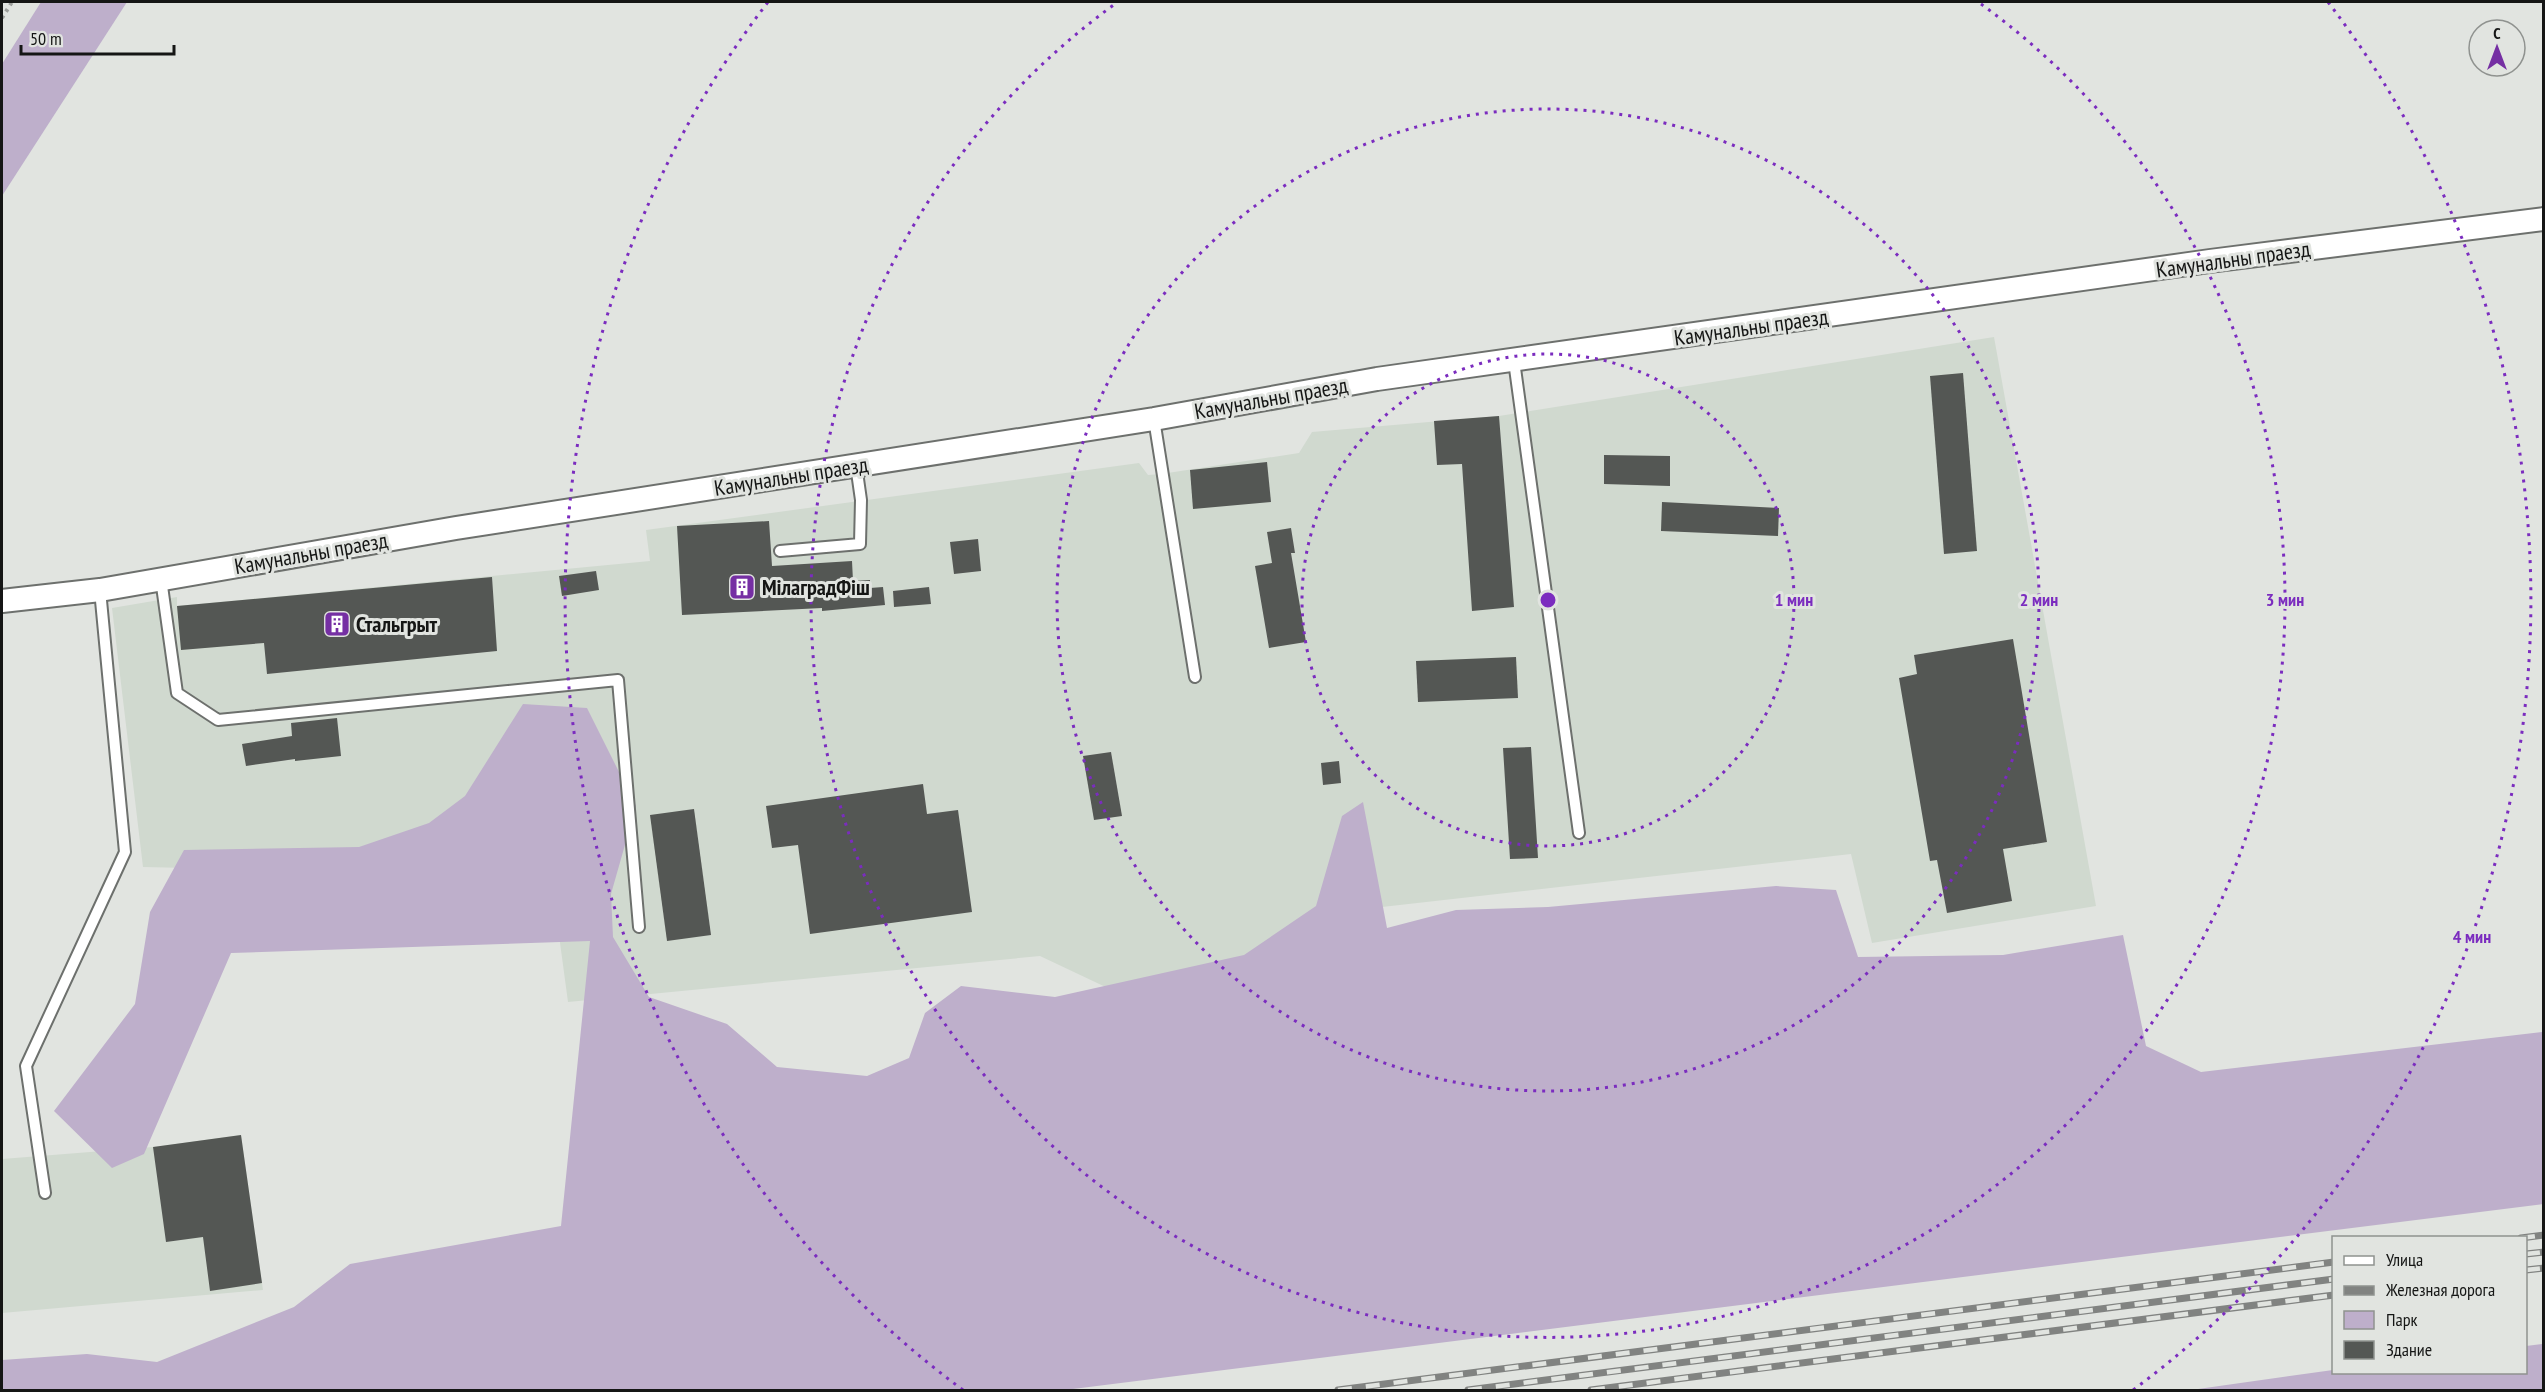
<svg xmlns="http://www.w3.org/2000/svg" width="2545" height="1392" viewBox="0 0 2545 1392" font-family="'PT Sans Narrow',sans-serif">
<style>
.built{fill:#d0d9cf}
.green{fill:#beafcb}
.building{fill:#545754}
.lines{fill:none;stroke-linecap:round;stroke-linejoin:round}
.service-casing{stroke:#6d706d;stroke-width:14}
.minor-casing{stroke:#6d706d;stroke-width:26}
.path{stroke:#9d9f9c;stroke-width:4;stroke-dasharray:3 4.5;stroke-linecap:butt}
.service{stroke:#fff;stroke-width:10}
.minor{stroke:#fff;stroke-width:22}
.rail-casing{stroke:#818381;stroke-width:7}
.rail{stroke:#e1e4e0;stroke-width:4.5;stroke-dasharray:14;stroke-linecap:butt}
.ring{fill:none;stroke:#7b2cbf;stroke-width:3;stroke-dasharray:3 6}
.labels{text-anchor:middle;stroke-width:6;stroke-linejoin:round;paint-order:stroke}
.street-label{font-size:22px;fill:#151615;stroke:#e1e4e0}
.poi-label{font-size:22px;font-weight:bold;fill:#151615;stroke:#e1e4e0;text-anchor:start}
.centre{fill:#7b2cbf;stroke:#e1e4e0;stroke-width:3}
.ring-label{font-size:18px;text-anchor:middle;font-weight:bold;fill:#7b2cbf;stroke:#e1e4e0;stroke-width:6;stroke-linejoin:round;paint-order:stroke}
</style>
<rect width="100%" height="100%" fill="#e1e4e0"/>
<g class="built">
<polygon points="1994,337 2096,906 1872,943 1851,854 1373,908 1131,999 1040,956 568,1002 551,876 143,867 112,608 177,597 177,606 650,561 646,530 1139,463 1148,475 1161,474 1299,453 1312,432 1499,416"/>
<polygon points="241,1135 263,1290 2,1313 2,1159 153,1147"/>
</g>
<g class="green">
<polygon points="41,2 127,2 2,196 2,64"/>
<polygon points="523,704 587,708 636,806 611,894 613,937 649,997 727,1024 777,1067 867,1076 909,1058 925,1013 961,986 1055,997 1244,955 1316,906 1342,816 1363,802 1387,928 1456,910 1548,907 1776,886 1836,890 1858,957 2003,955 2123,935 2146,1046 2201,1072 2543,1032 2543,1204 1065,1390 2,1390 2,1360 87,1354 157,1362 294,1307 350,1264 561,1226 590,941 231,953 144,1154 112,1168 54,1111 135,1004 150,912 184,850 359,847 429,823 465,796"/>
<polygon points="2543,1344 2543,1390 2191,1390 2333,1370 2334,1372 2526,1372 2526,1346"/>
</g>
<g class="building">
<polygon points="1963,373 1977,551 1944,554 1930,376"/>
<polygon points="1499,416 1514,607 1472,611 1462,464 1437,465 1434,421"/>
<polygon points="1604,455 1670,456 1670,486 1604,484"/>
<polygon points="1267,462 1271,502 1193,509 1190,470"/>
<polygon points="1662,502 1779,508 1778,536 1661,531"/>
<polygon points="769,521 772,566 852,561 853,581 870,580 870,588 883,587 885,605 822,611 822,608 682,615 677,526"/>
<polygon points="1291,528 1295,553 1291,553 1306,642 1269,648 1255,566 1272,563 1267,532"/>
<polygon points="978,539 981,571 954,574 950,542"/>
<polygon points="596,571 599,590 562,596 559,576"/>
<polygon points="492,577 497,651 267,674 264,643 181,650 177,606"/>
<polygon points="929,587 931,604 894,607 893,591"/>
<polygon points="2013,639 2047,842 2003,849 2012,901 1947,913 1937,860 1930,861 1899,678 1917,674 1914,655"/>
<polygon points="1516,657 1518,698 1418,702 1416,661"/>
<polygon points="337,718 341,756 295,761 295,759 246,766 242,744 292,736 291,723"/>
<polygon points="1531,747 1538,858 1510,859 1503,748"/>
<polygon points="1111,752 1122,816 1094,820 1083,756"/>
<polygon points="1339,761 1341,783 1323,785 1321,763"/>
<polygon points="923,784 927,814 958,810 972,912 810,934 798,845 772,848 766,806"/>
<polygon points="694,809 711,935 667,941 650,815"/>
<polygon points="241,1135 262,1283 210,1291 203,1237 166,1242 153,1147"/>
</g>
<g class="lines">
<defs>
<g id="service">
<polyline points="1514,361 1579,833"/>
<polyline points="1154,419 1195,677"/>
<polyline points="780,551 860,544 861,500 856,465"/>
<polyline points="161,579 177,693 218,720 618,680 639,927"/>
<polyline points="45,1193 26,1066 125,852 100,590"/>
</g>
<polyline id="minor" points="2,601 100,590 456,528 1154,419 1377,379 2210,261 2544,219"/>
</defs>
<use href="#service" class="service-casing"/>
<use href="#minor" class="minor-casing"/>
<polyline class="path" points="2,18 12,2"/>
<use href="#service" class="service"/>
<use href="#minor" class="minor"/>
<defs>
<g id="rail">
<polyline points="2521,1238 2544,1235"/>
<polyline points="2526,1254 2544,1252"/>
<polyline points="2526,1270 2544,1268"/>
<polyline points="1338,1390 2334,1262"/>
<polyline points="1468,1390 2334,1279"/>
<polyline points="1591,1390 2334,1295"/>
</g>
</defs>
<use href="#rail" class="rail-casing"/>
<use href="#rail" class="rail"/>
</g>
<g class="ring">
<circle cx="1548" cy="600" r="246"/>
<circle cx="1548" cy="600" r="491"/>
<path d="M1981 4A737 737 0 1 1 1115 4"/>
<path d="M963 1390A983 983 0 0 1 768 2M2328 2A983 983 0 0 1 2133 1390"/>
</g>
<defs>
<symbol id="building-square" viewBox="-11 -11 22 22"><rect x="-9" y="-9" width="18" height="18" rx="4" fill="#752fa3" stroke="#e1e4e0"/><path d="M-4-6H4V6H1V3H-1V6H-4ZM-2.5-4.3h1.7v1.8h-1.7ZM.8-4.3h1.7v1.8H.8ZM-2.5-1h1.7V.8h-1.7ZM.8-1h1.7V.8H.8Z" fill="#fff"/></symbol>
</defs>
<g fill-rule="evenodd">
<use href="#building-square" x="727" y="572" width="30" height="30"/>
<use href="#building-square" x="322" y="609" width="30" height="30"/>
</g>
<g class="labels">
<g class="street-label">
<text transform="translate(2233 259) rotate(-8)" y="8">Камунальны праезд</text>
<text transform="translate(1751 327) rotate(-8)" y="8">Камунальны праезд</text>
<text transform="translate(1271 398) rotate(-10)" y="8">Камунальны праезд</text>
<text transform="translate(791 476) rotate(-9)" y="8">Камунальны праезд</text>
<text transform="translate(311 553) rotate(-10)" y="8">Камунальны праезд</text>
</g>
<g class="poi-label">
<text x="762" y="595">МілаградФіш</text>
<text x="356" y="632">Стальгрыт</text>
</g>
</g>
<circle cx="1548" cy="600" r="9" class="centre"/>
<g class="ring-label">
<text x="1794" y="606">1 мин</text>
<text x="2039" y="606">2 мин</text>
<text x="2285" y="606">3 мин</text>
<text x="2472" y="943">4 мин</text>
</g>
<rect width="2545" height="1392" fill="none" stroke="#151615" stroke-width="6"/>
<rect x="2332" y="1236" width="195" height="138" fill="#e1e4e0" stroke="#8f928f" stroke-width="1.5"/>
<rect x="2344" y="1256" width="30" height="9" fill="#ffffff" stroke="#8f928f" stroke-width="1.5"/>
<text x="2386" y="1266" font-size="18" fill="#151615">Улица</text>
<rect x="2344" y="1286" width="30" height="9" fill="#818381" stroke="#8f928f" stroke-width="1.5"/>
<text x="2386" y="1296" font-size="18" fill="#151615">Железная дорога</text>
<rect x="2344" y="1311" width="30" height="18" fill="#beafcb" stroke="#8f928f" stroke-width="1.5"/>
<text x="2386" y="1326" font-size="18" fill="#151615">Парк</text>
<rect x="2344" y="1341" width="30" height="18" fill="#545754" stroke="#8f928f" stroke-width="1.5"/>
<text x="2386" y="1356" font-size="18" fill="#151615">Здание</text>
<g transform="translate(2497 48)"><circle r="28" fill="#e1e4e0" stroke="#8f928f" stroke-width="1.5"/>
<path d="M0-4.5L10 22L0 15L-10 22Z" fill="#752fa3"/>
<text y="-9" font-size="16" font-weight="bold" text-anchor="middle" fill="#151615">С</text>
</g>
<path d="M21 45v9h153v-9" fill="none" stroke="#151615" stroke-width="3"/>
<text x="30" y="45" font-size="18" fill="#151615" stroke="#e1e4e0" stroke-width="4.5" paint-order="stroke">50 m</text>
</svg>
